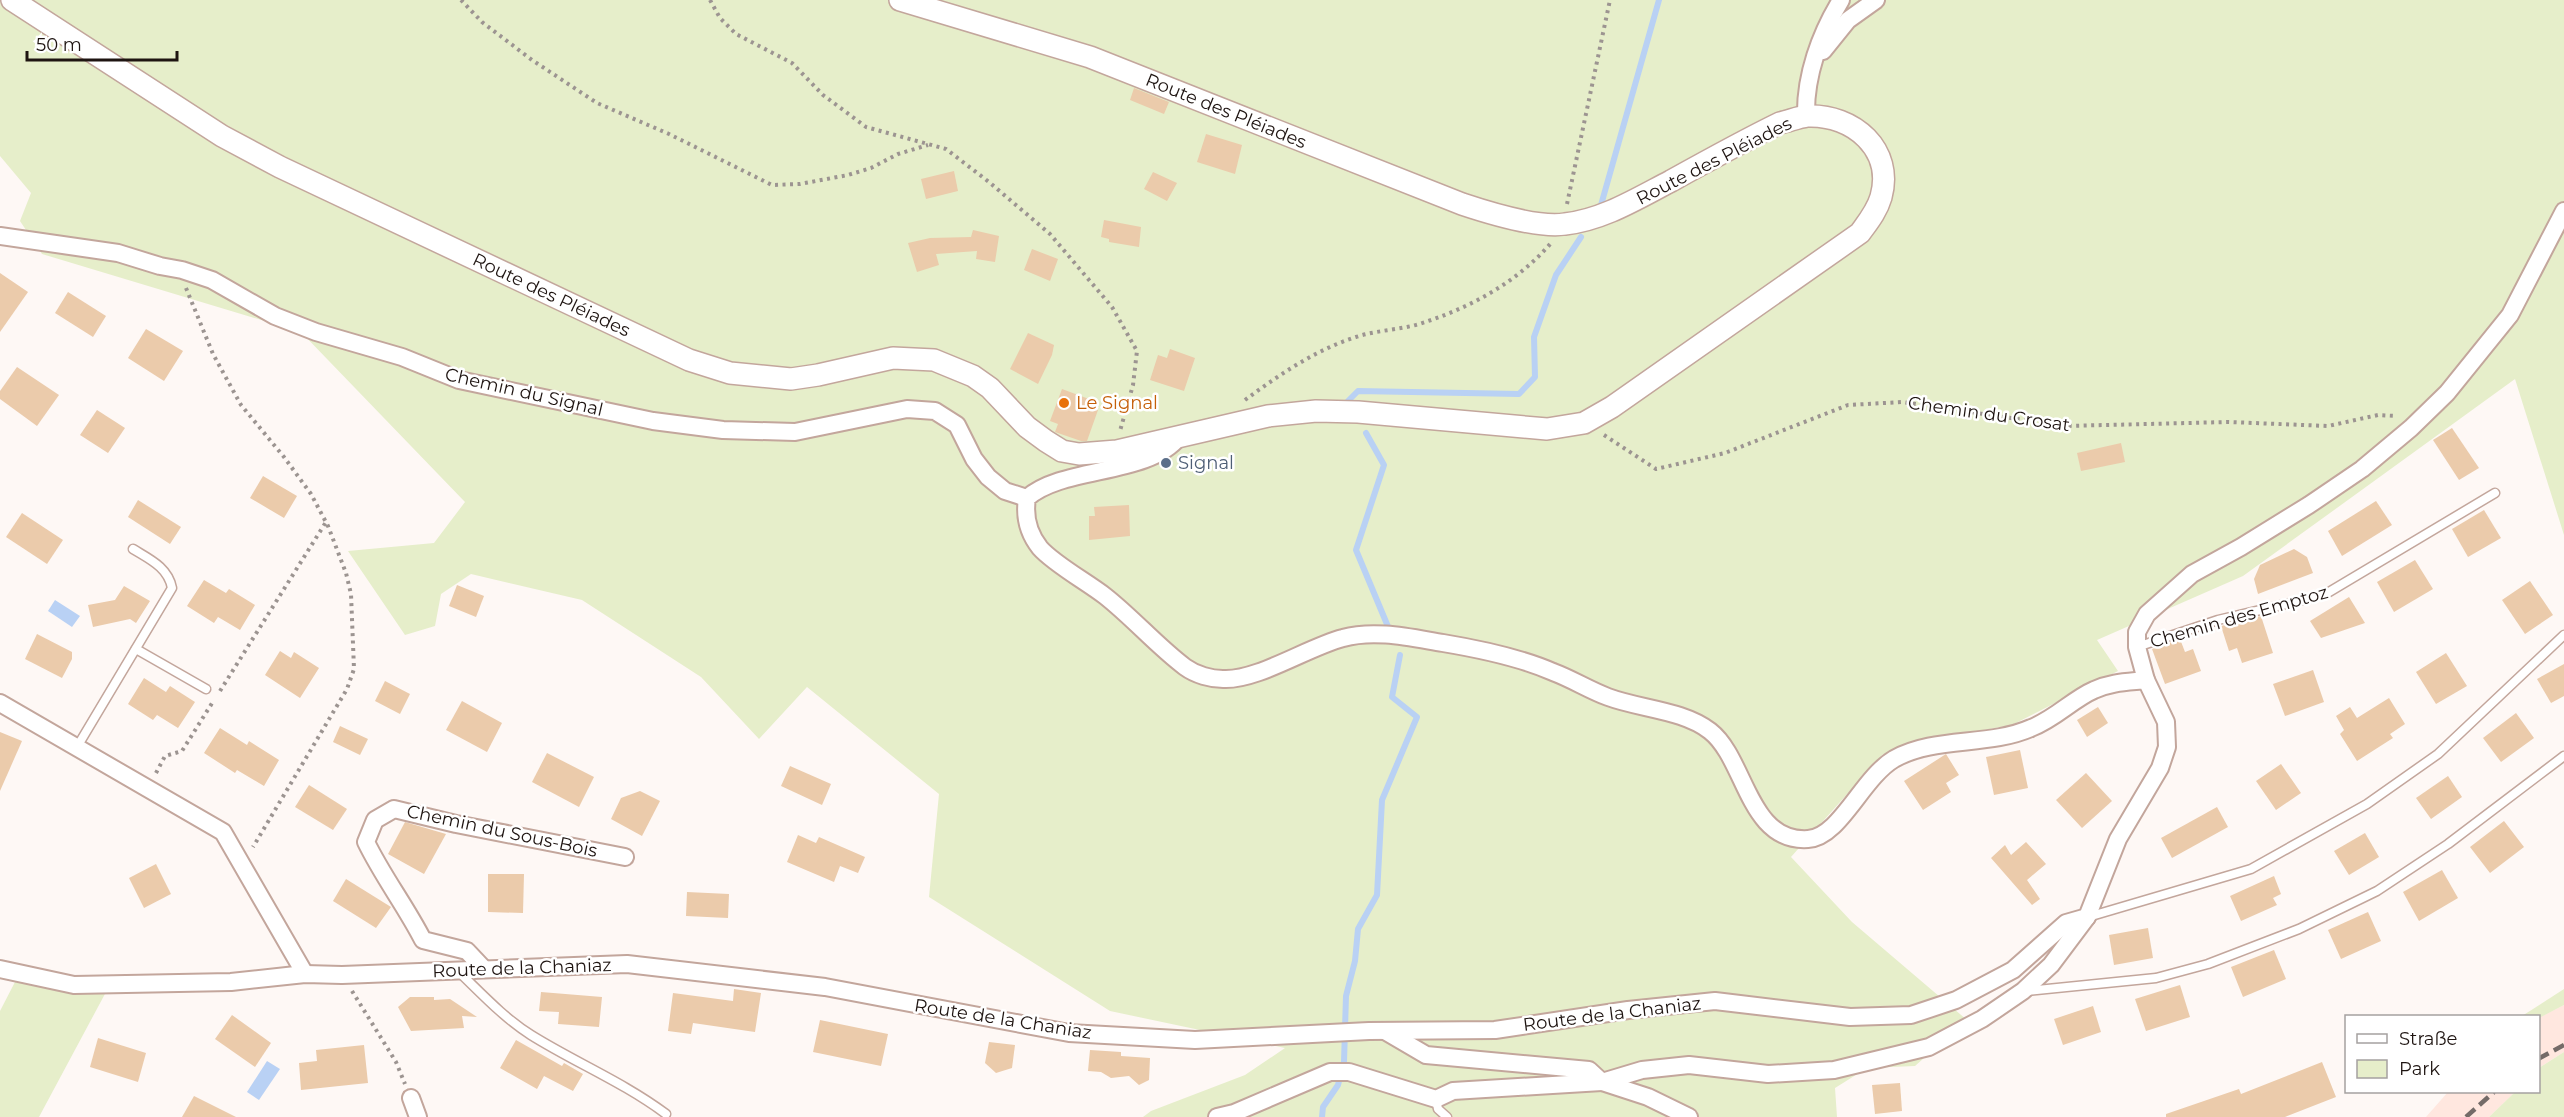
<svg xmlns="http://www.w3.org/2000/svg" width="2564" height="1117" viewBox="0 0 2564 1117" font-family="Montserrat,sans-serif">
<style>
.built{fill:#ffe7df}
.green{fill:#e6eeca}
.water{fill:#b9d1f4}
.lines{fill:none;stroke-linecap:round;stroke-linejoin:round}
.stream{stroke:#b9d1f4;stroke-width:6}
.building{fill:#ebcbab}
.service-casing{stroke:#c3a69c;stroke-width:11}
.minor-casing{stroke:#c3a69c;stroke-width:20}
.tertiary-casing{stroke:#c3a69c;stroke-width:24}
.path{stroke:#9c9491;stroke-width:4;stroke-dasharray:3 4.5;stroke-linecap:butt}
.service{stroke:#fff;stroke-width:8}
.minor{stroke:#fff;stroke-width:16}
.tertiary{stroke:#fff;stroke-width:21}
.rail{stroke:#746b68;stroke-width:4.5;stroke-dasharray:12 6;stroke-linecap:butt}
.food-dot{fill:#e8710a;stroke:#fff;stroke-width:2}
.service-dot{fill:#5c6f8a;stroke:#fff;stroke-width:2}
.labels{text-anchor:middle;stroke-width:5;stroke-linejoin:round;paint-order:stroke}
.street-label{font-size:18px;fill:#1e1411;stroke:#fff}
.food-label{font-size:18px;fill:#c56008;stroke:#fff;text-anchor:start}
.service-label{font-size:18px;fill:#4e5e75;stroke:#fff;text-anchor:start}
</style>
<rect width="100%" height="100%" fill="#fef8f5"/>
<g class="built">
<polygon points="2564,1005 2564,1052 2539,1068 2538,1018"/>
<polygon points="2448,1092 2515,1092 2489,1117 2426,1117"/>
</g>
<g class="green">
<polygon points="0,0 2564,0 2564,535 2515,379 2243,576 2097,640 2118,671 2012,725 1916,742 1882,755 1791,857 1852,922 1967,1020 1915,1066 1867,1068 1835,1088 1837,1117 1143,1117 1151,1111 1245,1075 1285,1048 1110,1011 929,897 939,794 807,687 759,739 701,677 582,600 471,574 441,594 435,626 405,635 348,551 434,543 465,502 301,332 42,254 20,221 31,193 0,156"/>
<polygon points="15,982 66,991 106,992 39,1117 0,1117 0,1011"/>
<polygon points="2564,989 2564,1005 2539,1018 2522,1016"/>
<polygon points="2564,1052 2564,1117 2489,1117 2515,1092 2538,1092 2539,1068"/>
</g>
<g class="water">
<polygon points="55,600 80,616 72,627 48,611"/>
<polygon points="267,1061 280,1069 259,1100 247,1092"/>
</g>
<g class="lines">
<g class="stream">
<polyline points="1601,205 1659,0"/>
<polyline points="1348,401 1358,391 1519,394 1535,377 1534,337 1556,275 1581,237"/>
<polyline points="1366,433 1384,465 1356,550 1389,629"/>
<polyline points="1322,1117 1323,1107 1338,1085 1344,1062 1346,996 1355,961 1358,929 1377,895 1382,800 1417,717 1392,697 1400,655"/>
</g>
</g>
<g class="building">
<polygon points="1134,88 1169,102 1164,114 1130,100"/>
<polygon points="1206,134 1242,145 1235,174 1197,162"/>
<polygon points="954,171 958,191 926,199 921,179"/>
<polygon points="1153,172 1177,183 1167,201 1144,189"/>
<polygon points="1104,220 1141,227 1139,247 1109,242 1109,239 1101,237"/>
<polygon points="973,230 999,236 995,262 976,259 977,251 936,254 939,265 917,272 908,243 930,238 971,237"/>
<polygon points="1032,249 1058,259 1050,281 1024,270"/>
<polygon points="0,273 28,292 0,332"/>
<polygon points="68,292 106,316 93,337 55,313"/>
<polygon points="146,329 183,351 164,381 128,358"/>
<polygon points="1028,333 1054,345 1052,355 1038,384 1010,369"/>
<polygon points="1170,349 1195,358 1184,391 1150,380 1158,355 1167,358"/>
<polygon points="17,367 59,395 37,426 0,399 0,391"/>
<polygon points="1062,389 1097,402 1095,409 1098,410 1087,441 1081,441 1055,432 1058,424 1050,421"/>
<polygon points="97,410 125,428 108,453 80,435"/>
<polygon points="2452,428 2479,468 2459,480 2433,440"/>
<polygon points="2121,443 2125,462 2081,471 2077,453"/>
<polygon points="263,476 297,496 284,518 250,498"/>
<polygon points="138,500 181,527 170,544 128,517"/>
<polygon points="2376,501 2392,525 2342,556 2328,531"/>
<polygon points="1129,505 1130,536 1089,540 1089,516 1095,516 1094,507"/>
<polygon points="2484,510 2501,538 2468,557 2452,529"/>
<polygon points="22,513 63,540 47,564 6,537"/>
<polygon points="2294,549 2307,557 2313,573 2258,594 2254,579 2260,565"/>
<polygon points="2415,560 2433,589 2394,612 2377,582"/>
<polygon points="204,580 226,593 229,589 255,605 240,630 218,617 214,623 187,606"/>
<polygon points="2530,581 2553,615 2525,634 2502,600"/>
<polygon points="457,585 484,596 476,617 449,606"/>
<polygon points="124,586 150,601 136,623 130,619 93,627 88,605 115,600"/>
<polygon points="2349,597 2365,623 2321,638 2310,621"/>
<polygon points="2261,616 2273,653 2242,663 2237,648 2229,651 2221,626"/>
<polygon points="37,634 72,652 72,659 62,678 25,659"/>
<polygon points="2180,639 2185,652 2193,649 2201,671 2165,684 2152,649"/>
<polygon points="280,651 291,658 294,652 319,668 300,698 265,675"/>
<polygon points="2446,653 2467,686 2436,704 2416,672"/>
<polygon points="2564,664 2564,696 2551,703 2537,679"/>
<polygon points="2313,670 2324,702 2285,716 2273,684"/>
<polygon points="144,678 166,692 170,686 195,702 178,728 157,715 153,720 128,704"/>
<polygon points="385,681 410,694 400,714 375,701"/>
<polygon points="2389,698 2405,724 2390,734 2393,738 2357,761 2340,734 2344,730 2336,716 2350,707 2357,718"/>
<polygon points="462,701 502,723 487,752 446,730"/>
<polygon points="2098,707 2108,723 2087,737 2077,720"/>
<polygon points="2516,713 2534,738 2501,762 2483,738"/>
<polygon points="340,726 368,739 360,755 333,742"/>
<polygon points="220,728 247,745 249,741 279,760 264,786 237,770 235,773 204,753"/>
<polygon points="0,732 22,741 0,791"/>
<polygon points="2020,750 2028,788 1994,795 1986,757"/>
<polygon points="547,753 594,777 579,807 532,782"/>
<polygon points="1946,754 1959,775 1946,783 1951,792 1923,810 1904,781"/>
<polygon points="2281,764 2301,793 2276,810 2256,781"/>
<polygon points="790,766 831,784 822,805 781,786"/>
<polygon points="2086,773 2112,801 2082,828 2056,800"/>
<polygon points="2448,776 2462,797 2431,819 2416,798"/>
<polygon points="309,785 347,809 333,830 295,807"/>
<polygon points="640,791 660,801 642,836 611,819 621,798"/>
<polygon points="2217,807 2228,827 2172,858 2161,838"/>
<polygon points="2504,821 2524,847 2490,873 2470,847"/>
<polygon points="405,822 446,834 424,874 388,854"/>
<polygon points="2365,833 2379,857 2349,875 2334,851"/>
<polygon points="798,835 816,843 819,837 865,857 858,873 840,866 834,882 787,862"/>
<polygon points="2026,842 2046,864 2027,880 2040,899 2032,905 1991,858 2005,845 2011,855"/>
<polygon points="156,864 171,894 144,908 129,878"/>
<polygon points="2442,870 2458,898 2419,921 2403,892"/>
<polygon points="488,874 524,874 523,913 488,912"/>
<polygon points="2274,876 2281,894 2273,898 2277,905 2241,921 2230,896"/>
<polygon points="346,879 391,907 376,928 333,901"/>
<polygon points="687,892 729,894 728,918 686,916"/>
<polygon points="2368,912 2381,941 2341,959 2328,930"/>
<polygon points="2148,928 2153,958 2114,965 2109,935"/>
<polygon points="2274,950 2286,979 2243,997 2231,967"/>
<polygon points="2180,985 2190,1017 2146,1031 2135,999"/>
<polygon points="734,989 761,993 755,1032 693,1023 691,1034 668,1031 673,993 733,1001"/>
<polygon points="541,992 602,997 599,1027 558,1024 559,1012 539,1011"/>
<polygon points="410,997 434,997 434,1000 450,999 477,1017 462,1016 464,1028 411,1031 398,1007"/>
<polygon points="2093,1006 2101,1032 2063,1045 2054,1019"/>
<polygon points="232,1015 271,1043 255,1067 215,1039"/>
<polygon points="820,1020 888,1034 881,1066 813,1052"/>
<polygon points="98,1038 146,1053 138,1082 90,1067"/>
<polygon points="516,1040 562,1066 564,1063 583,1074 573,1091 544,1076 537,1089 500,1068"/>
<polygon points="989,1042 1015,1045 1012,1068 996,1073 985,1063"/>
<polygon points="364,1045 368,1083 301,1090 299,1063 317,1061 316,1050"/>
<polygon points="1090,1050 1121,1052 1121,1056 1150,1058 1149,1080 1139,1085 1129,1076 1111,1078 1101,1072 1088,1071"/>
<polygon points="2322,1062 2336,1097 2285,1117 2166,1117 2166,1114 2239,1089 2241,1094"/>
<polygon points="1900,1083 1902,1111 1875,1114 1872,1085"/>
<polygon points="194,1096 236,1117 182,1117"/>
</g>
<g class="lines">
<defs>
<g id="service">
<polyline points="2137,647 2218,620 2324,595 2495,493"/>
<polyline points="136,649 206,689"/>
<path d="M77,747L172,588C168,567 149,559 133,549"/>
<polyline points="2088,917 2251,869 2367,804 2438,754 2564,635"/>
<path d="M458,971C481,993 504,1018 531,1035C576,1063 623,1082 666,1114"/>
<polyline points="2027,991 2156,978 2208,964 2299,929 2377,891 2448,844 2564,756"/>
<polyline points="1436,1099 1438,1109 1447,1117"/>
</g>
<g id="minor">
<polyline points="1823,51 1848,20 1876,0"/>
<path d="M1806,116C1805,76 1820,34 1841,0"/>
<polyline points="0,236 118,253 160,266 182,270 212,280 275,316 316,332 402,357 459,380 653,421 723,430 795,432 907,409 935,411 957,425 974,459 988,477 1005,491 1027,498"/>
<polyline points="2146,680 2137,647 2137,632 2147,614 2192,574 2241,547 2309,505 2362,469 2411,428 2447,393 2510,315 2564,211"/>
<polyline points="0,703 223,832 305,974"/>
<path d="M0,969L74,985L231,982L305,974L342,975L627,964L825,987L1069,1033L1195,1040L1369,1031L1495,1030L1628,1010L1715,1001L1850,1017L1911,1015L1956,1000L2013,970L2066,923L2087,917L2118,839L2160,768L2167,747L2166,722L2146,680C2128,682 2111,682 2094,690C2073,699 2055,719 2031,728C1988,747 1935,736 1894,759C1862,778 1840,837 1808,839C1748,843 1746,759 1710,731C1683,710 1640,709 1608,697C1589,690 1572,679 1553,672C1519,657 1479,649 1443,643C1412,638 1375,629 1343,638C1308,647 1257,681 1223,679C1211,679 1196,675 1185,667C1157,646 1133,618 1105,596C1087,582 1054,564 1040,548C1028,533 1024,517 1027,498C1063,466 1148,476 1179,437"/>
<path d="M484,969L467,951L423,940C405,905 383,877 366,842L375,820L394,809L456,824L625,857"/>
<polyline points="1385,1031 1426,1055 1589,1070 1602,1082 1648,1097 1689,1117"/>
<polyline points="411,1098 418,1117"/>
<polyline points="1217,1117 1234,1113 1330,1072 1349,1072 1436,1099 1453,1091 1602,1082 1642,1070 1689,1065 1768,1074 1834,1070 1929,1047 1982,1019 2023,991 2051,965 2087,917"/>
</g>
<g id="tertiary">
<path id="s1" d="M12,0L222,136L280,167L689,360L730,373L791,379L818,375L893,358L934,360L973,376L990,388L1027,427L1046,441L1062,451L1079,454L1117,451L1268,416L1316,411L1358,412L1547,429L1584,423L1612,407L1860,233C1868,222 1877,211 1881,197C1894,150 1854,114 1807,116C1799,117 1789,121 1780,123C1743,141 1707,161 1671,181C1638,198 1603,220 1565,224C1538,228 1489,213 1462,204L1090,57L900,0"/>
</g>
</defs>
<use href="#service" class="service-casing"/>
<use href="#minor" class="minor-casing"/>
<use href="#tertiary" class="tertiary-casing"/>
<g class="path">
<polyline points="461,0 482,22 532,60 597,103 669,134 772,185 800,184 848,175 871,168 898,154 928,145"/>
<polyline points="710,0 720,18 736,34 792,63 823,95 866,127 946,149 989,182 1050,234 1112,307 1137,351 1133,385 1120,431"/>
<polyline points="1567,204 1610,0"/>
<polyline points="186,288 213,354 241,405 284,457 311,494 328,526 346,573 351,594 354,669 347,689 253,847"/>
<path d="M1245,400C1279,375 1315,350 1356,337C1377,330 1399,330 1419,324C1468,309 1518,282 1551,243"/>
<polyline points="1604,435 1656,469 1725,453 1848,405 1902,402 2065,426 2229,422 2328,426 2378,415 2397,416"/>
<polyline points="220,691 326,522"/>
<polyline points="156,773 165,756 182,751 214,700"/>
<polyline points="352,991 396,1062 405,1084"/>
</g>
<use href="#service" class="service"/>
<use href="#minor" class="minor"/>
<use href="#tertiary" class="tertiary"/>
<g class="rail">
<polyline points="2538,1059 2564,1045"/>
<polyline points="2466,1117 2494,1092"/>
</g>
</g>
<circle class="food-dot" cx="1064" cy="403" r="6"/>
<circle class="service-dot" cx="1166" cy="463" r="6"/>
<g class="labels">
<g class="street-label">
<text transform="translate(1226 111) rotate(22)" y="6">Route des Pléiades</text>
<text transform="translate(1714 161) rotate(-27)" y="6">Route des Pléiades</text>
<text dy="6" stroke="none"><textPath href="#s1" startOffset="616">Route des Pléiades</textPath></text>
<text transform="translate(524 392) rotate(13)" y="6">Chemin du Signal</text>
<text transform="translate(1989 414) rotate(8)" y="6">Chemin du Crosat</text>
<text transform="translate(2239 617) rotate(-16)" y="6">Chemin des Emptoz</text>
<text transform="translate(502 831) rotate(12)" y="6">Chemin du Sous-Bois</text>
<text transform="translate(522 968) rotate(-2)" y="6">Route de la Chaniaz</text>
<text transform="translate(1612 1014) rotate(-7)" y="6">Route de la Chaniaz</text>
<text transform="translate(1003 1019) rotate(9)" y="6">Route de la Chaniaz</text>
</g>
<g class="food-label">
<text x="1076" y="409">Le Signal</text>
</g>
<g class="service-label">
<text x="1178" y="469">Signal</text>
</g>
</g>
<rect x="2345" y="1015" width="195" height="78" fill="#ffffff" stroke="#a5a1a0" stroke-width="1.5"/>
<rect x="2357" y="1034" width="30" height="9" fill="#ffffff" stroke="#a5a1a0" stroke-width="1.5"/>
<text x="2399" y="1045" font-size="18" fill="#1e1411">Straße</text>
<rect x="2357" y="1060" width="30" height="18" fill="#e6eeca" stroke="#a5a1a0" stroke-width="1.5"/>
<text x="2399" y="1075" font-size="18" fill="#1e1411">Park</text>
<path d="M27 51v9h150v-9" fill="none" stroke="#1e1411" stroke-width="3"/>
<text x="36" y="51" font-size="18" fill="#1e1411" stroke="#ffffff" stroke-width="4.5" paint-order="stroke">50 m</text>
</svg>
